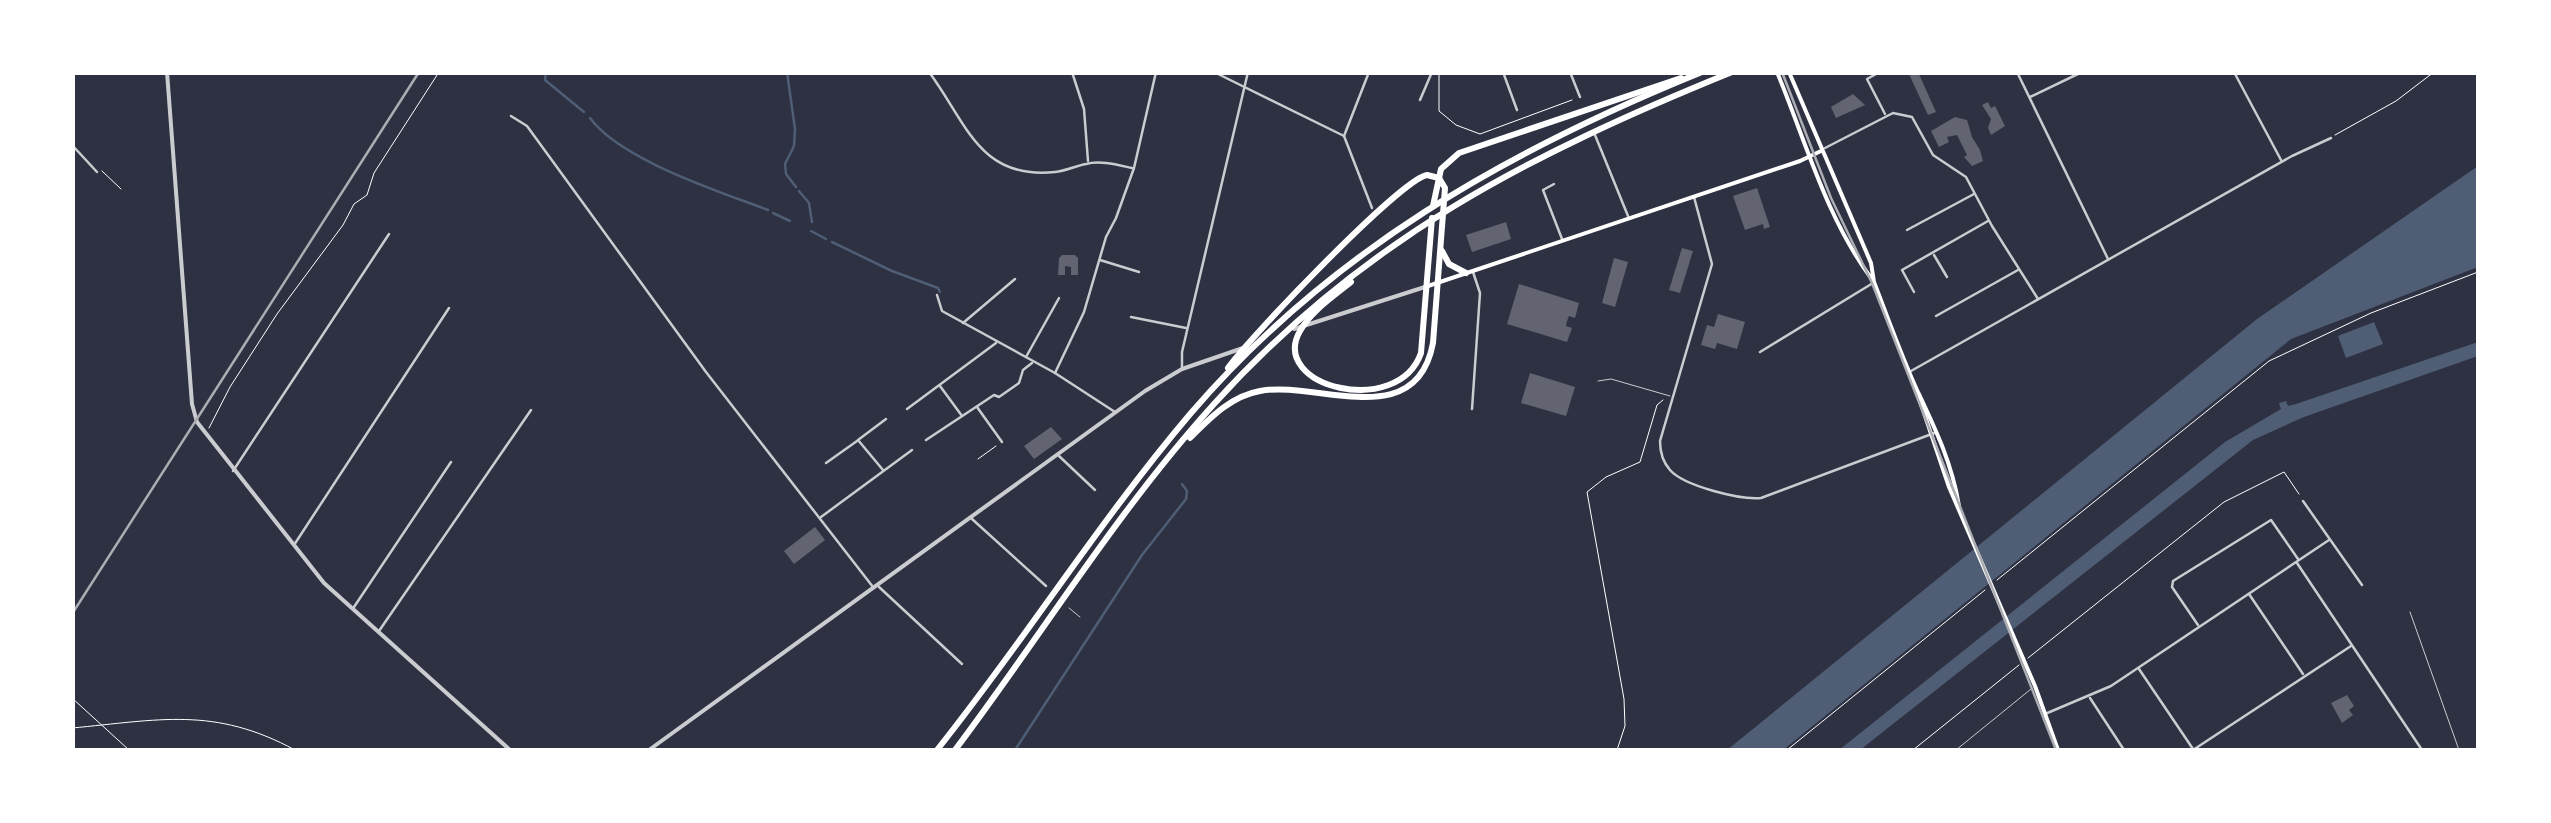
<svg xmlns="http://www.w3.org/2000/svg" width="2551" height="823" viewBox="0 0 2551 823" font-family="Raleway,sans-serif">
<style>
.water{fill:#4f5d75}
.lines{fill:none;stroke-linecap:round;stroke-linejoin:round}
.stream{stroke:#4f5d75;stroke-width:2.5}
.building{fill:#626471}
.path{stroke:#fff;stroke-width:1}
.service{stroke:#caccd0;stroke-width:1}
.minor{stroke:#caccd0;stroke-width:2.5}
.tertiary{stroke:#caccd0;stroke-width:4}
.secondary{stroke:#fff;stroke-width:4}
.motorway{stroke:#fff;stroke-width:6}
.tram{stroke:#abadb3;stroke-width:2.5}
.rail{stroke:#abadb3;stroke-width:2.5}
</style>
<rect width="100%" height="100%" fill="#2d3142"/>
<g class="water">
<polygon points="2478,166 2478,267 2291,339 1783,750 1727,750 2257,319"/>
<polygon points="2374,322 2383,344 2346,358 2338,336"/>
<polygon points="2478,342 2478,356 2304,417 2253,440 1860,750 1839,750 2225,442 2281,409 2279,403 2286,401 2288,406 2296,404"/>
</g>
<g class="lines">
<g class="stream">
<polyline points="546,72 545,80 584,112"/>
<polyline points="787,72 795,129 794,146 785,164 786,174 796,187"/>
<path d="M590,118C621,160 718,191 768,210"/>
<polyline points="799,191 809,203 812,222"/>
<polyline points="773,213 790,221"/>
<polyline points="811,231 826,239"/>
<polyline points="832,242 892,271 938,288 940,292"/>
<polyline points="1015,750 1142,555 1186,499 1187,491 1182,484"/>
</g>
</g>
<g class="building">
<polygon points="1908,72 1918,72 1936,112 1928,115"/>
<polygon points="1853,94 1865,105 1836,118 1831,107"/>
<polygon points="1988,102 1991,108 1995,106 2005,126 1991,135 1988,128 1991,119 1982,105"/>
<polygon points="1955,117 1967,120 1972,137 1980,150 1983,161 1972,166 1964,157 1967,155 1957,135 1947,137 1949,142 1939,147 1931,131"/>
<polygon points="1757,188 1770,227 1764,229 1763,224 1745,230 1733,196"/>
<polygon points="1506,222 1511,239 1472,252 1466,235"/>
<polygon points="1682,248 1693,251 1680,293 1669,290"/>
<polygon points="1062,255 1075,255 1078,258 1078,275 1071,275 1071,267 1065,266 1065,275 1058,275 1059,258"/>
<polygon points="1614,258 1628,262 1615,307 1602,303"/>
<polygon points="1519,284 1579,303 1575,318 1569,316 1567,321 1566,326 1572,328 1567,342 1507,324"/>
<polygon points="1718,314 1745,322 1737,349 1717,343 1715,349 1701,345 1707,325 1714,327"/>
<polygon points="1530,373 1575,387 1566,416 1521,403"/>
<polygon points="1051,427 1062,439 1034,459 1024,446"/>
<polygon points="815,527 825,540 794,564 784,551"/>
<polygon points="2347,695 2354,706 2349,710 2353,715 2342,723 2331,703"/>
</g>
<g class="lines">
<g class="path">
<polyline points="1439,72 1439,111 1456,125 1480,134 1572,100"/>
<polyline points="2335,135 2396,101 2434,72"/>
<polyline points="102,171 121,189"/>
<polyline points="209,428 230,387 277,314 343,225 354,204 367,195 374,173 439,72"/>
<polyline points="978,459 996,446"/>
<polyline points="1997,580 2269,361 2371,313 2478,272"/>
<polyline points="2028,658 2224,502 2284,472 2299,494"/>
<polyline points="72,698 129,750"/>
<path d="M72,728C159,720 214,706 295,750"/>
<polyline points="1617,750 1625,726 1624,699 1587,492 1606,477 1640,462 1657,405 1663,400"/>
<polyline points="1787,750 1985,590"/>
<polyline points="1913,750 2019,665"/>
</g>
<g class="service">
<polyline points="1598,381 1611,379 1670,396"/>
<polyline points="1069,608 1080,617"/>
<polyline points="2410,612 2459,750"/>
<polyline points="1956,750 2031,689"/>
</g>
<g class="minor">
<path d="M929,72C967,123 979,180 1055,172C1066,171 1075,166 1086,164C1100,160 1118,165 1132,168"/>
<polyline points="1072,72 1084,109 1088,161"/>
<polyline points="1214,72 1344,136"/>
<polyline points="1369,72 1344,136 1372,208"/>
<polyline points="1503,72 1517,110"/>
<polyline points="1570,72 1580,97"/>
<polyline points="2017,72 2108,259"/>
<polyline points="2234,72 2281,160"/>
<polyline points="1878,73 1867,79 1885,114"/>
<polyline points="2030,97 2082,72"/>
<polyline points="1420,100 1432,72"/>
<polyline points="511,116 527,126 706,372 873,587"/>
<polyline points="1595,135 1628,216"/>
<polyline points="72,145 97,172"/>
<polyline points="1825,148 1893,113 1912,117 1933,155 1966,177 1992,226 2038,299"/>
<polyline points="1554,184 1543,190 1562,239"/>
<path d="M1694,197L1712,264L1660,441C1660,452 1662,461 1670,470C1684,486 1740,500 1761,498L1937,432"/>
<polyline points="1907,230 1974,194"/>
<polyline points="1934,255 1947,277"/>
<polyline points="1100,260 1139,272"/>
<polyline points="1914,292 1902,270 1988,221"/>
<polyline points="937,295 942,311 1055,373 1115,412"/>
<polyline points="1936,316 2018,270"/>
<polyline points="1131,317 1186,328"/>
<polyline points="963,323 1015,279"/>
<polyline points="1760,352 1873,283"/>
<polyline points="1026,357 1059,298"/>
<polyline points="1182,368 1182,352 1248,72"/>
<polyline points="1911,371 2292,156 2331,138"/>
<polyline points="1055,373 1084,312 1106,237 1116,218 1134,168 1156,72"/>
<polyline points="940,386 962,416"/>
<polyline points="977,407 1002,442"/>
<polyline points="907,409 996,343"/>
<polyline points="1472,409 1480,293 1473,272"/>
<polyline points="926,440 994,395 999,397 1019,383 1023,370 1032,363"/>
<polyline points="1059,456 1095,490"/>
<polyline points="826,463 857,441"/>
<polyline points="883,470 858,440 886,419"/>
<polyline points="233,471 389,234"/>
<polyline points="2303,501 2362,585"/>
<polyline points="821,517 912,450"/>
<polyline points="972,519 1046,586"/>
<polyline points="294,545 449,308"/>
<polyline points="2297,563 2422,750"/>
<polyline points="879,587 962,664"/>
<polyline points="2249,594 2303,674"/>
<polyline points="354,607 451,462"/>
<polyline points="2198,625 2172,587 2173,581 2271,520 2298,559"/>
<polyline points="379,631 531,410"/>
<polyline points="2139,669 2193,749"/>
<polyline points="2090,698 2124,750"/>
<polyline points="2045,714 2111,686 2329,540"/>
<polyline points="2193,750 2351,646"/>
</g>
<g class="tertiary">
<polyline points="167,72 192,404 197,422 324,583 510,750"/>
<polyline points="1294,329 1428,286"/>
<polyline points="649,750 1145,391 1182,369 1243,348"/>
</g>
<g class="secondary">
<path d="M1777,72C1806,142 1826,217 1871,278"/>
<path d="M1789,72L1871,263L1874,282C1888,318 1901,355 1917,390C1935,428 1952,463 1959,506"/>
<polyline points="1428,286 1800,161 1821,151"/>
<polyline points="1919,398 1949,487 2035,686 2058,750"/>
</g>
<g class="motorway">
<polyline points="1433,206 1441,169 1459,153 1681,78"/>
<polyline points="1442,251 1449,264 1466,273"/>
<path d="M1351,282C1334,296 1311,311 1300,331C1268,387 1398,419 1421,353L1432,218"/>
<path d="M1190,438C1210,418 1231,396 1260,391C1317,380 1416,434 1433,343L1445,188L1439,178L1427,175C1401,179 1248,339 1228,368"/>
<path d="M937,750C1025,640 1100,520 1191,413C1330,251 1507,151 1702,72"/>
<path d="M955,750C1041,636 1117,511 1214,404C1363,239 1528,155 1732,72"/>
</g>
<polyline class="tram" points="1782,72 1831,198 1872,283 2056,750"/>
<polyline class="rail" points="72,614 419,72"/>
</g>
<rect width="2551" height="823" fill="none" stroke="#ffffff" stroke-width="150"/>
</svg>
